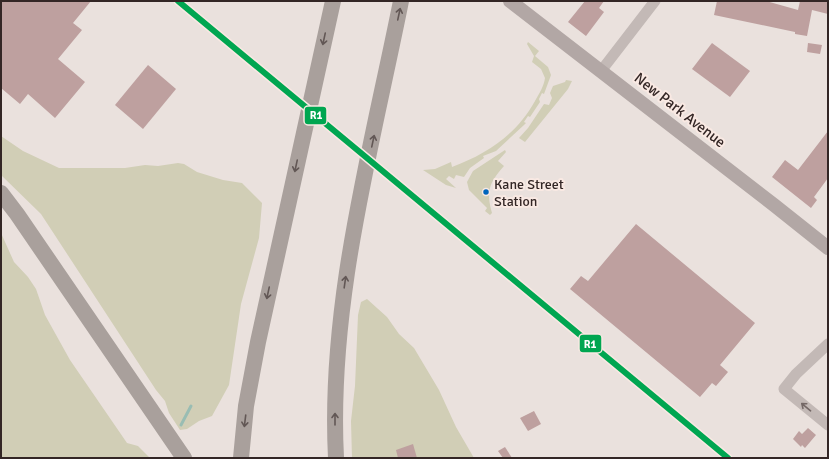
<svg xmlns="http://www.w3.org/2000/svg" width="829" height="459" viewBox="0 0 829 459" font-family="Signika,sans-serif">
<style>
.green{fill:#d1ceb6}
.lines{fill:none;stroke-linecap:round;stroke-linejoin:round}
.stream{stroke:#99bdb3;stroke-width:3}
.building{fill:#bea09f}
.minor{stroke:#c3b9b6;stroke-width:11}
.major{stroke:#b2a7a5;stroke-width:14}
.highway{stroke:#a9a09c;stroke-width:16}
.rail-1-casing{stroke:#f9e9e3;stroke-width:9}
.rail-1{stroke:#00a651;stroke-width:6}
.oneway{stroke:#625755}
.oneway2{stroke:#746866}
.bus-dot{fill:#0065bd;stroke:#f9e9e3;stroke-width:1.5}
.labels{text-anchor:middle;stroke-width:4;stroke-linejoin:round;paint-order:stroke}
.bus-label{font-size:14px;fill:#332625;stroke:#f9e9e3;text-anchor:start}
.street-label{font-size:15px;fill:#332625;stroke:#f9e9e3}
.line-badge{stroke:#f9e9e3;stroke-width:1.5}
.badge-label{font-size:11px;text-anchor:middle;font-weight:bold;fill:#fff}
</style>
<rect width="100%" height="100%" fill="#eae1dd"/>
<g class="green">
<path d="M528,42L539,51L535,56L548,67L551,75L544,94L542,93L539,99L540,102L530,117L528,116L524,122L526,123L524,125L496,151L483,156L484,158L470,168L464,177L456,175L454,179L449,176L446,179L456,188L446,185L423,170L435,169L451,162L452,167C487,154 517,134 535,101C539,94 544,86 545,78L541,69L532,62L534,56L527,44Z"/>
<polygon points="566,80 572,81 568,89 525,142 519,138 528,128 544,104 549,105 552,98 550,93 553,86 565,82"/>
<polygon points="1,136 23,151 59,168 125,168 145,165 158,166 178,163 184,164 197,172 223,180 242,183 262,203 259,238 241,304 229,385 212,416 199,421 187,429 180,430 169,413 165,401 156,390 41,214 1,175"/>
<path d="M505,150L506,152L498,161L504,166C489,183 486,191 492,213L490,215L485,211L487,208L469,190L467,182L473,171Z"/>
<polygon points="1,233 14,262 28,277 36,289 45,315 70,360 127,443 138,446 150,458 1,458"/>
<polygon points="367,299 387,317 399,334 414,348 439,390 456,427 474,458 352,458 351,421 355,386 358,315 361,302"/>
</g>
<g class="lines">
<polyline class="stream" points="181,425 191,406"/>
</g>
<g class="building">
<polygon points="1,1 91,1 73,23 82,30 58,59 85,82 55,118 28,94 20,104 1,88"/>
<polygon points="585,1 604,1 599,8 604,12 586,36 568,22"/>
<polygon points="717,1 766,1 798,10 800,1 828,1 828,14 812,10 807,36 795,34 795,32 714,15"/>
<polygon points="712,43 750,71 730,97 692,69"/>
<polygon points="808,43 822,45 820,54 807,52"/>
<polygon points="148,65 176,89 143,129 115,105"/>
<polygon points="828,131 828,178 814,197 817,200 811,208 772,177 785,160 798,170"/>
<polygon points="636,224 755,323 720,365 728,372 716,386 712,383 700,397 570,289 581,276 588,281"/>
<polygon points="534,411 541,424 528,431 520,418"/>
<polygon points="808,428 816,435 805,448 802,445 801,447 793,439 799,431 802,434"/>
<polygon points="413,444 417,458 398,458 396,450"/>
<polygon points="505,447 512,458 503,458 498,451"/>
</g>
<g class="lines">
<g class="minor">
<polyline points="601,71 655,1"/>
<polyline points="828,344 796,374 784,389 828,425"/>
</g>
<polyline class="major" points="510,1 774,205 828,248"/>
<g class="highway">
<polyline points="1,193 17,214 184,458"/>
<polyline points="241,458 246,406 258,342 333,1"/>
<path d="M336,458C328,304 371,151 401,1"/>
</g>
<defs>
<polyline id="rail-1" points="178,1 728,458"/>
</defs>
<use href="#rail-1" class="rail-1-casing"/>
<use href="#rail-1" class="rail-1"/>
</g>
<defs><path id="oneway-shaft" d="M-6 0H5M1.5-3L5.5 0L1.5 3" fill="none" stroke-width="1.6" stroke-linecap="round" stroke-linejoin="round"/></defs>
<g class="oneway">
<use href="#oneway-shaft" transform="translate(399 14) rotate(-78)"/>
<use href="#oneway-shaft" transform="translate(324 39) rotate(102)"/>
<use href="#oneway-shaft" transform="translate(373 141) rotate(-78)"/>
<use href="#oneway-shaft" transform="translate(296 166) rotate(102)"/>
<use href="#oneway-shaft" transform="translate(345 282) rotate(-82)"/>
<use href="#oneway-shaft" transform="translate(268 293) rotate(102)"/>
<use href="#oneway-shaft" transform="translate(335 419) rotate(-90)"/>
<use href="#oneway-shaft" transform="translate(245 421) rotate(97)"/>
</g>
<use class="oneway2" href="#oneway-shaft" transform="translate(806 407) rotate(-140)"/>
<circle class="bus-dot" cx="486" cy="192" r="3.5"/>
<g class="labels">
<g class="bus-label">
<text x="494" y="189">Kane Street<tspan x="494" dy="17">Station</tspan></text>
</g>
<g class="street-label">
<text transform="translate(680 110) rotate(38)" y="5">New Park Avenue</text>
</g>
</g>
<g class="line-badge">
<rect x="304" y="106" width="23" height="19" rx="4" fill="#00a651"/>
<rect x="579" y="334" width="23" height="19" rx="4" fill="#00a651"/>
</g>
<g class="badge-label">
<text x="316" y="119">R1</text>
<text x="590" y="348">R1</text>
</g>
<rect width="829" height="459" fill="none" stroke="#332625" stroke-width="4"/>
</svg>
